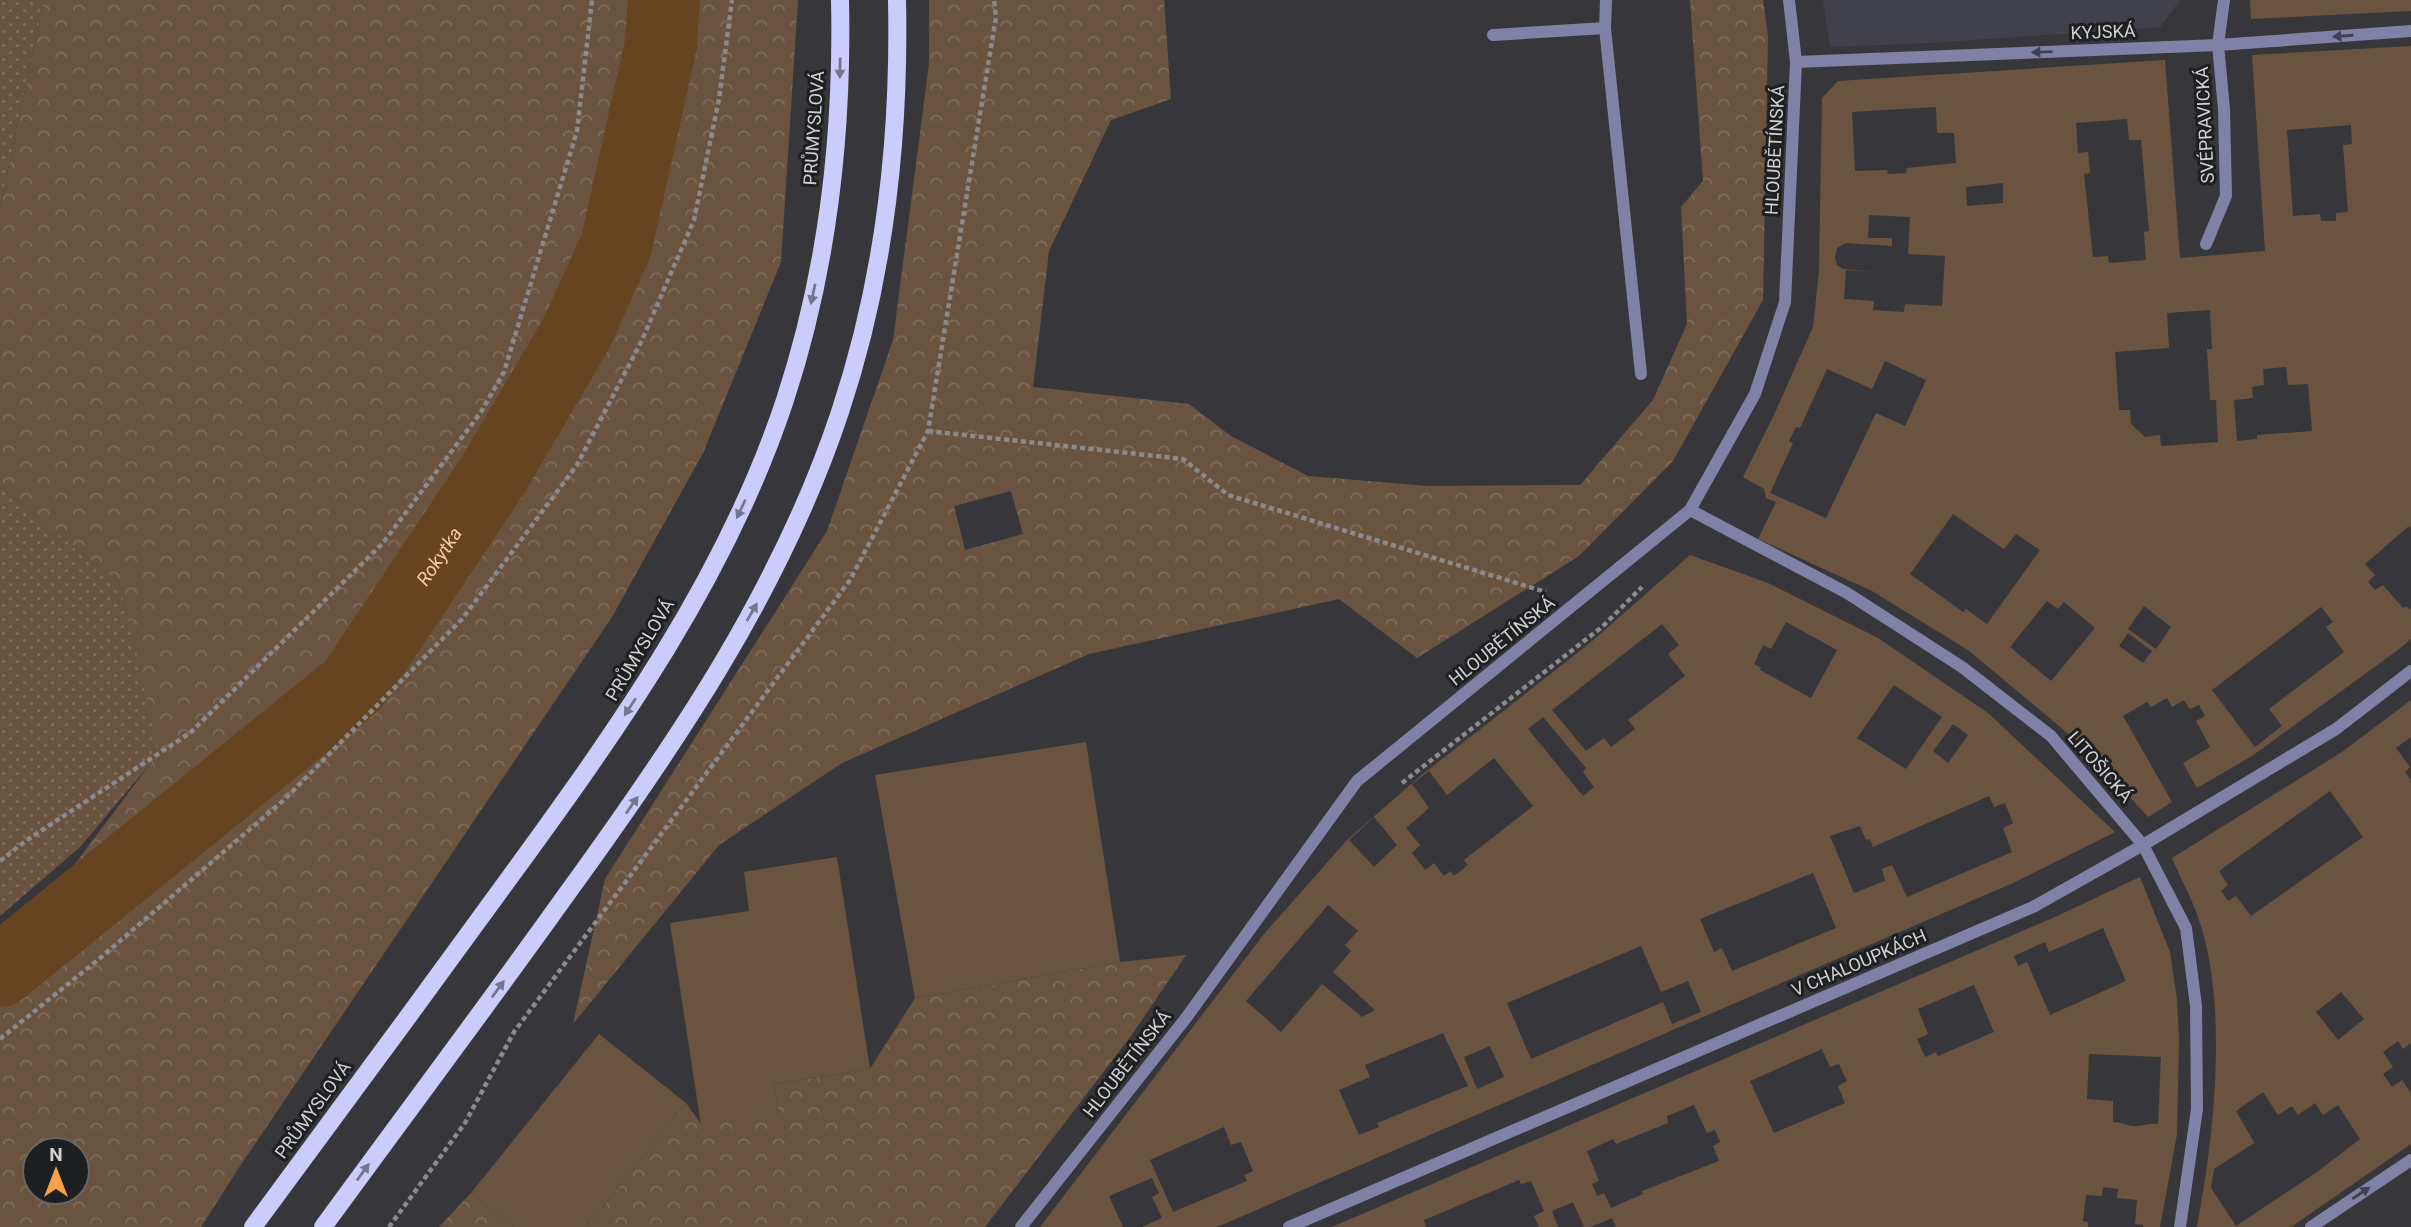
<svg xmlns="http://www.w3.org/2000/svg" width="2411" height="1227" viewBox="0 0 2411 1227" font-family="Roboto,sans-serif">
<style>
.built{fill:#40414b}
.grass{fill:url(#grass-dots)}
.forest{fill:url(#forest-crowns);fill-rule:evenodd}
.garden{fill:#6a5440;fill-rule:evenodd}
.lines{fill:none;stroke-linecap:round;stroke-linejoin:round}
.river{stroke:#642;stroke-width:72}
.path{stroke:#8b8b8e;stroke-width:4.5;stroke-dasharray:5 3.5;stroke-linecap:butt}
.minor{stroke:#7f81a7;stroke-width:12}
.major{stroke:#cacdfc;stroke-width:18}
.oneway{fill:#40414f}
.oneway2{fill:#74768e}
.labels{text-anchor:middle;stroke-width:6;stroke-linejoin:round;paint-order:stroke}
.street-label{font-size:18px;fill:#d1d1d3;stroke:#1e1f20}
.water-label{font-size:19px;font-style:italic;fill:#f8c99e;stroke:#1e1f20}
</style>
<defs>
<pattern id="grass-dots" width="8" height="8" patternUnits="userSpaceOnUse" patternTransform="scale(1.75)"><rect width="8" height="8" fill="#6a5440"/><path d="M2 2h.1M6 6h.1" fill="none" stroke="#7e6c5b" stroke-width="1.8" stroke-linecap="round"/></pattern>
<pattern id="forest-crowns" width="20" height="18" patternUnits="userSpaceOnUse" patternTransform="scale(1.75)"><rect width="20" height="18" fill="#6a5440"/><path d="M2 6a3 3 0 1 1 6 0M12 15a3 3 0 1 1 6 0" fill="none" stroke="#7e6c5b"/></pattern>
</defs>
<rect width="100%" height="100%" fill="#37373b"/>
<polygon class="built" points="1823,0 2180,0 2160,27 1930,43 1830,47"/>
<g class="grass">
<polygon points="0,0 44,0 0,207"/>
<polygon points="0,487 119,583 160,752 80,847 0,916"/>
</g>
<g class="forest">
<path d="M44,0H798L781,262L703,453L612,617L240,1166L201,1227H0V964L159,752L119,583L0,487V207ZM77,1150V1192H35V1150Z"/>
<path d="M929,0H1164L1171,99L1111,120L1049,251L1033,387L1189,404L1231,436L1308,476L1428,486L1580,485L1653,400L1687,324L1681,207L1703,181L1690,0H1763L1768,36L1763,300L1673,461L1579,556L1417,658L1339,599L1089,654L842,763L719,845L573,1024L605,879L827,531L893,340L929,64ZM1011,491L1023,534L965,550L954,506Z"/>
<polygon points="1186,955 1131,1036 985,1227 587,1227 686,1103 701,1124 778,1112 774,1084 870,1069 915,998 1120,962"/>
<polygon points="471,1193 514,1227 439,1227"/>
</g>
<g class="garden">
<polygon points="2250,0 2411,0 2411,11 2251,19"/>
<path d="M2411,46V528L2409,526L2365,564L2375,575L2368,582L2375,590L2383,585L2403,608L2406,606L2411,610V639L2398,650L2252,756L2197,788L2183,763L2210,747L2196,721L2205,716L2199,705L2190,709L2184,700L2172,707L2167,698L2151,707L2147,702L2123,716L2172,802L2148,817L2083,746L1968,650L1872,591L1758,539L1776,502L1766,498L1764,489L1743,477L1774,415L1813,327L1819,270L1822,98L1838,81L2165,60L2180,258L2265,251L2252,55ZM1936,107L1937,133H1954L1956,163L1907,168L1906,173L1888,174L1887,170L1855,171L1852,112ZM2127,119L2129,140H2141L2149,231L2144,232L2146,260L2109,263L2108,256L2093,257L2084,174L2090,173L2088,152L2078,153L2076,123ZM2351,125L2352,144L2343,145L2348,212L2336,213V221H2321L2320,214L2293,216L2287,130ZM2003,183V203L1967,206L1966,187ZM1869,215L1910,217L1908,254L1945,256L1942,306L1905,304L1904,312L1873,310L1874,301L1844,299L1846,270L1875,272L1843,269L1837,265L1835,258L1837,248L1846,243L1892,246V238H1868ZM2210,310L2212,349H2207L2210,400H2216L2218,442L2161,446L2160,435L2145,437L2131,424L2130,410H2119L2115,352L2169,348L2167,313ZM1885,361L1926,380L1905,426L1876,413L1826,518L1770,493L1793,443L1789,441L1796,427L1800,428L1827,369L1872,389ZM2286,367L2288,385L2308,384L2312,431L2257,435V439L2237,441L2234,400L2253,398L2252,387L2264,385L2263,369ZM1953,514L2004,549L2016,534L2040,550L1987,624L1966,609L1963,612L1910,574ZM2047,601L2058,609L2064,602L2095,628L2051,681L2010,647ZM2144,606L2171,627L2156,649L2128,629ZM2321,607L2333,622L2326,627L2344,652L2269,709L2282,726L2255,747L2212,690ZM2128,633L2152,651L2143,663L2119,646Z"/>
<path d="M1690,555L1768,583L1878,638L1988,713L2115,832L2013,883L1217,1227H1142L1162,1218L1152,1197L1159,1193L1152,1178L1109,1196L1123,1227H1040L1264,934L1347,840L1418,778L1590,643ZM1786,622L1837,650L1811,698L1760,670L1761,668L1754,664L1763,645L1771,649ZM1662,624L1679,645L1668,654L1685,676L1628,720L1635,729L1611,747L1604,738L1586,751L1552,710ZM1894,685L1942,717L1906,769L1857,738ZM1543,717L1586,768L1583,772L1594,787L1583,796L1528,729ZM1953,724L1968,735L1948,763L1933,751ZM1494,758L1533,806L1464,860L1468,865L1454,876L1450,871L1444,876L1434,863L1425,870L1412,853L1420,845L1406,828L1429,808L1412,784L1429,771L1447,795ZM1989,796L1994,807L2005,803L2013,823L2003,828L2012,852L1907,897L1892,865L1882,869L1885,881L1854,893L1830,836L1860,826L1866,840L1870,839L1873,847ZM1374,817L1397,845L1374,867L1349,840ZM1813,873L1836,928L1732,971L1722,948L1714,952L1700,919ZM1328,905L1358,931L1345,945L1351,951L1333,972L1375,1010L1362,1017L1322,984L1281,1032L1246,1001ZM1641,946L1661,992L1688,981L1701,1012L1672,1024L1663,1002L1531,1059L1507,1003ZM1443,1033L1468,1086L1377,1123L1379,1127L1359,1135L1339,1090L1370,1077L1365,1065ZM1490,1046L1504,1077L1477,1089L1464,1057ZM1224,1127L1231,1145L1241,1142L1253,1171L1244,1175L1247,1181L1173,1212L1150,1160Z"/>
<path d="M2411,700V737L2396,748L2410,767L2405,772L2411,780V1043L2403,1049L2398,1041L2383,1052L2393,1067L2383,1074L2392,1087L2402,1080L2411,1093V1144L2291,1227H2197C2214,1137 2229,1004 2198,917C2191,897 2180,877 2172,858L2342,752ZM2330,791L2363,837L2251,916L2236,896L2228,901L2221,891L2228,885L2219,871ZM2341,992L2364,1019L2338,1040L2316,1012ZM2263,1092L2278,1115L2292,1106L2298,1115L2315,1103L2323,1115L2338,1105L2360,1139L2317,1172L2236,1226L2211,1188L2214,1169L2254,1143L2255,1144L2236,1111Z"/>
<polygon points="1086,742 1120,962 915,998 875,775"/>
<polygon points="837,857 870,1069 774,1084 778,1113 701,1125 670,923 749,911 744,872"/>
<path d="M2140,877L2170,952L2177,1000L2179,1038L2177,1134L2160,1227H2143V1225L2135,1224L2137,1200L2117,1198L2118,1189L2103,1187L2102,1196L2086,1195L2083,1221L2088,1222V1227H1616L1612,1218L1591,1227H1584L1573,1202L1552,1211L1558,1227H1539L1534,1216L1544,1211L1531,1181L1521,1184L1519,1180L1424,1220L1426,1227H1332L2055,917ZM2103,928L2126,981L2050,1015L2027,962L2018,966L2014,956L2045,942L2049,952ZM1974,985L1994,1032L1938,1056L1936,1052L1925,1057L1917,1039L1928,1034L1918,1009ZM1822,1049L1830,1067L1839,1064L1847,1081L1838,1086L1845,1103L1774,1133L1750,1081ZM2089,1054L2161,1057L2158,1124C2148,1123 2141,1127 2132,1126C2124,1125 2121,1122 2113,1122V1101L2087,1099ZM1694,1105L1707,1133L1715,1130L1720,1142L1713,1146L1719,1161L1642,1191L1643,1194L1611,1208L1604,1193L1597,1196L1592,1184L1599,1181L1587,1151L1613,1139L1616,1144L1668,1123L1667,1116Z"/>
<polygon points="599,1034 686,1103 587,1227 514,1227 471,1193"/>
</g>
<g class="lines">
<path class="river" id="s1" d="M0,971L353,685L493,475L576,334L616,246L661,44L664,0"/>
<g class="path">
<polyline points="928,431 1183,459 1228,495 1546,592"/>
<polyline points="1402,783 1602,627 1642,587"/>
<polyline points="0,861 27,840 190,733 383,543 481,412 504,372 577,131 592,0"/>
<polyline points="0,1039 99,959 285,799 462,619 577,465 642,340 694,220 719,99 732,0"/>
<polyline points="389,1227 465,1123 514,1032 850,580 928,431 996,17 994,0"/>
</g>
<g class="minor">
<polyline points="1606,0 1605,28 1641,374"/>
<polyline points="1493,35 1605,28"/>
<polyline points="1796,62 2218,45 2411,31"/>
<polyline points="2206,244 2226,196 2224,109 2218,45 2224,0"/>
<polyline points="1690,510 1847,593 1962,667 2051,736 2143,845 2186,928 2196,1006 2197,1109 2180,1227"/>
<polyline points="1021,1227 1186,1018 1357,781 1690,510 1755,394 1785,302 1796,62 1789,0"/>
<polyline points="1289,1227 2033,907 2143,845 2336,729 2411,671"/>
<polyline points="2311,1227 2411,1160"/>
</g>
<g class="major">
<path d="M253,1227C339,1111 425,994 510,877C618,729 727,576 785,400C827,272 843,135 840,0"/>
<path d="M323,1227C404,1116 486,1007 566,895C675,745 781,590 840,412C884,280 900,139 897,0"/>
</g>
</g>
<defs><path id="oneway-solid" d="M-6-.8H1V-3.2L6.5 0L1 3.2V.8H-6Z" transform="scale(1.75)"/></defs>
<g class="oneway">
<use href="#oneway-solid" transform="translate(2343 36) rotate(176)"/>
<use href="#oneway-solid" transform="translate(2042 52) rotate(178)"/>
<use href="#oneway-solid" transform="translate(2361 1193) rotate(-34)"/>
</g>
<g class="oneway2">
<use href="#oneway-solid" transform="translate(840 68) rotate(91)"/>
<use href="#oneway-solid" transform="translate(813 294) rotate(102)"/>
<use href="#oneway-solid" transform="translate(741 509) rotate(115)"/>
<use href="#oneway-solid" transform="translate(752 612) rotate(-60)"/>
<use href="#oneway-solid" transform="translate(630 707) rotate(123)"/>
<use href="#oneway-solid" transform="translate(632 805) rotate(-55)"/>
<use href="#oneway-solid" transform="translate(498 989) rotate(-54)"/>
<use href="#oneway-solid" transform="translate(363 1172) rotate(-54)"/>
</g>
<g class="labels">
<g class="street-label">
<text transform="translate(2103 32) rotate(-2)" y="6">KYJSKÁ</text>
<text transform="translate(2205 125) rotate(-93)" y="6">SVÉPRAVICKÁ</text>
<text transform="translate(814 128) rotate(-86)" y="6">PRŮMYSLOVÁ</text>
<text transform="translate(1775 150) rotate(-87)" y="6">HLOUBĚTÍNSKÁ</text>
<text transform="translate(1502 641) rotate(-39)" y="6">HLOUBĚTÍNSKÁ</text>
<text transform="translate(640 650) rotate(-59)" y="6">PRŮMYSLOVÁ</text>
<text transform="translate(2100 767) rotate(49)" y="6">LITOŠICKÁ</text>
<text transform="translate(1859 963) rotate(-23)" y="6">V CHALOUPKÁCH</text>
<text transform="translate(1127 1064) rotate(-52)" y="6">HLOUBĚTÍNSKÁ</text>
<text transform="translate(313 1110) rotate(-54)" y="6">PRŮMYSLOVÁ</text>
</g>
<g class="water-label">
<text dy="7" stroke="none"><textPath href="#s1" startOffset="609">Rokytka</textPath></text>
</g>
</g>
<g transform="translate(56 1171)"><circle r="33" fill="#1e1f20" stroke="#666668" stroke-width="2"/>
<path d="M0-5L12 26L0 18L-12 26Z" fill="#f6a248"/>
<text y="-10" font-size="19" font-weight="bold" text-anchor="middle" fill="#d1d1d3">N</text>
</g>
</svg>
